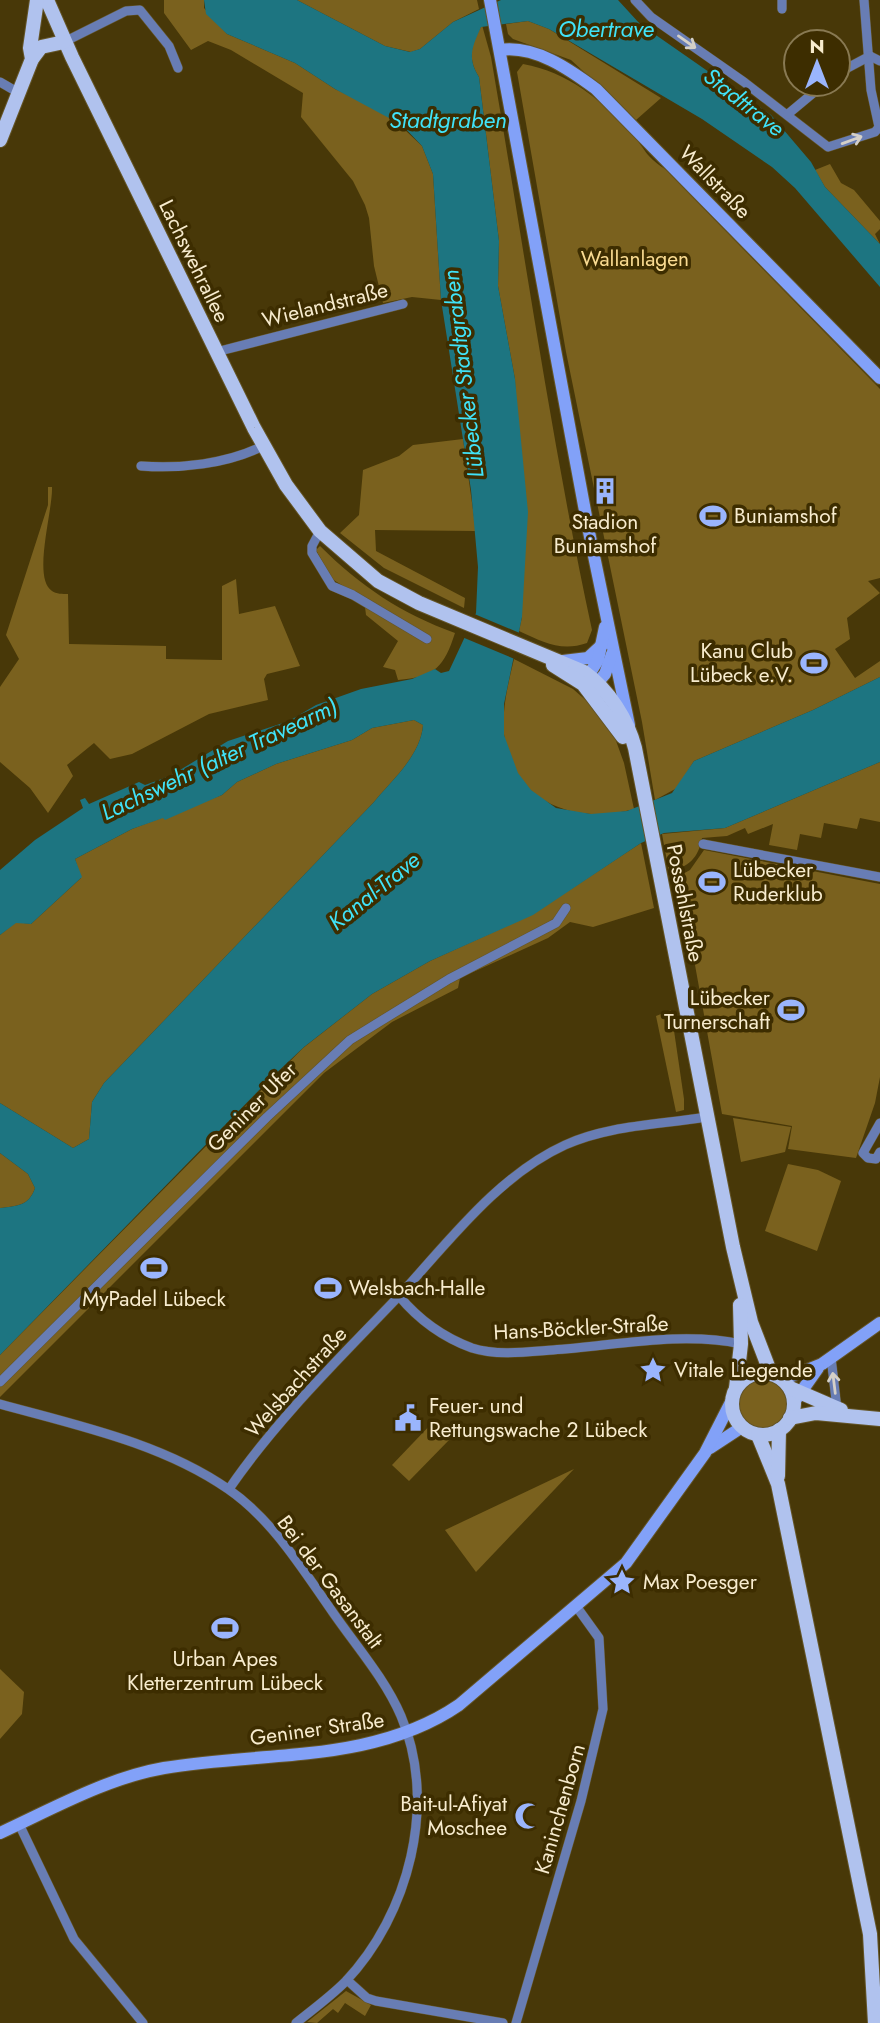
<svg xmlns="http://www.w3.org/2000/svg" width="880" height="2023" viewBox="0 0 880 2023" font-family="Jost,sans-serif">
<style>
.green{fill:#7a611e}
.water{fill:#1d7581}
.pier{fill:#483808}
.lines{fill:none;stroke-linecap:round;stroke-linejoin:round}
.street-casing{stroke:#645528;stroke-width:10}
.secondary-casing{stroke:#645528;stroke-width:14}
.primary-casing{stroke:#645528;stroke-width:16}
.street{stroke:#687db4;stroke-width:9}
.secondary{stroke:#82a1f8;stroke-width:12}
.primary{stroke:#b0c2ee;stroke-width:14}
.oneway{stroke:#d4d0c8}
.labels{text-anchor:middle;stroke-width:7;stroke-linejoin:round;paint-order:stroke}
.street-label{font-size:21px;fill:#f8ecce;stroke:#3d2d00}
.park-label{font-size:21px;fill:#fadb91;stroke:#3d2d00}
.poi-label{font-size:21px;fill:#f8ecce;stroke:#3d2d00;text-anchor:start}
.water-label{font-size:23px;font-style:italic;fill:#40e3f8;stroke:#3d2d00}
</style>
<rect width="100%" height="100%" fill="#483808"/>
<g class="green">
<polygon points="164,0 204,0 204,8 227,34 295,63 335,89 389,115 422,146 433,174 441,300 412,297 383,303 374,266 369,218 365,205 353,181 301,117 303,93 231,50 208,41 191,50 164,13"/>
<polygon points="297,0 477,0 479,9 453,22 420,49 411,52 385,46"/>
<polygon points="528,21 549,29 661,98 636,120 571,60 513,39 508,34 506,24"/>
<path d="M482,25L491,57C524,248 551,440 592,630L587,643C561,652 543,642 519,631L522,617L515,379L498,286L499,241L479,77C467,58 471,44 482,25Z"/>
<path d="M523,64C568,72 602,100 632,134C647,151 644,155 665,169L880,389V578L868,581L880,593L847,618L850,639L835,649L855,678L880,661V677L813,710L694,761L677,788L655,800L642,722L566,352L517,72Z"/>
<polygon points="830,164 841,183 854,190 880,221 880,229 875,234 880,244 825,187 815,170"/>
<polygon points="463,439 476,531 375,530 376,551 465,598 464,608 384,568 340,533 359,515 363,470 399,456 413,445"/>
<path d="M48,487H52C53,511 32,578 52,591C56,594 63,594 68,594L69,644L166,646V659L222,660V586L236,579L239,614L275,606L300,666L267,674L264,679L268,700L209,714L132,754L110,759L94,743L67,765L73,776L48,813L30,788L0,762V687L19,659L6,635L48,505Z"/>
<path d="M320,546C360,586 402,614 455,633C444,667 435,677 398,680L395,670L383,667L398,641L366,615L364,599L332,579L316,550Z"/>
<path d="M514,659L573,689L589,703L615,738L624,763L634,809C575,826 510,801 504,734C502,708 508,684 514,659Z"/>
<path d="M414,720L423,725C421,755 392,780 374,802L104,1083L92,1102L89,1139L73,1148L0,1103V935L16,922L31,924L81,878L75,859L132,829L222,795L237,782L276,764L352,740L372,728Z"/>
<path d="M880,762V822L860,818L857,829L824,823L821,838L800,834L797,850L769,845L773,824L748,834L745,828L727,836L702,838C698,859 689,866 669,872L662,834L725,828Z"/>
<polygon points="641,843 654,908 593,927 570,922 548,938 460,978 458,988 392,1022 324,1073 0,1397 0,1355 303,1048 372,994 430,961 533,914"/>
<polygon points="704,850 880,884 880,1077 875,1103 856,1158 788,1149 792,1126 722,1114 691,943 678,908 672,880 690,870"/>
<polygon points="671,1010 684,1099 684,1110 676,1112 656,1016"/>
<polygon points="733,1118 791,1127 785,1152 741,1162"/>
<path d="M0,1153L28,1174L35,1188C29,1206 17,1206 0,1208Z"/>
<polygon points="788,1164 818,1170 841,1181 817,1251 765,1231"/>
<circle cx="764" cy="1403" r="25"/>
<polygon points="434,1421 451,1438 409,1481 392,1465"/>
<polygon points="574,1469 476,1572 445,1530"/>
<polygon points="0,1669 24,1692 22,1714 0,1739"/>
<polygon points="346,1991 371,2005 365,2016 345,2003 338,2013 333,2009 317,2023 307,2022"/>
</g>
<path class="water" d="M204,0H297L385,46L410,52L420,49L453,22L501,0H618L640,24L771,115L811,162L825,187L880,244V287L795,188L772,167L702,119L549,29L528,21L481,27C472,47 467,58 479,77L499,241L498,286L515,379L528,512L522,617L504,704V735L518,773L531,790L556,808L591,814L627,811L672,793L694,761L813,710L880,677V762L725,828L664,833L641,843L533,915L430,961L372,994L304,1047L270,1079L0,1355V1208C17,1206 29,1206 35,1188L28,1174L0,1153V1103L73,1148L89,1139L92,1102L104,1083L374,802C392,780 421,755 423,725L414,720L372,728L352,740L276,764L237,782L222,795L165,820L163,818L132,829L75,859L82,877L31,924L16,923L0,935V870L35,840L83,808L80,800L85,798L89,804L139,782L145,785L170,776L228,741L289,721L316,705L361,689L412,679L435,669L441,673L449,671L476,613L478,567L471,490L441,300L433,174L422,146L402,125L335,89L295,63L227,34L206,14Z"/>
<polygon class="pier" points="472,613 522,634 517,660 462,637"/>
<g class="lines">
<defs>
<g id="street">
<polyline points="635,0 651,17 744,82 828,147 875,132 879,127 871,90 864,0"/>
<polyline points="782,9 782,0"/>
<polyline points="64,42 126,11 140,10 169,46 178,68"/>
<polyline points="870,56 880,61"/>
<polyline points="838,73 870,56"/>
<polyline points="0,82 19,93"/>
<polyline points="788,114 824,84"/>
<polyline points="216,352 403,304"/>
<path d="M141,466C180,469 227,464 263,446"/>
<polyline points="320,531 312,546 312,553 332,586 353,595 427,639"/>
<polyline points="703,844 880,877"/>
<polyline points="880,1123 863,1153 868,1158 876,1159 880,1152"/>
<path d="M399,1296C419,1320 442,1337 472,1348C497,1356 527,1352 553,1350C613,1346 681,1331 741,1344"/>
<polyline points="831,1357 837,1409"/>
<polyline points="0,1382 267,1117 350,1040 449,979 556,923 566,908"/>
<path d="M0,1404C76,1425 162,1443 228,1489C273,1520 303,1570 334,1614C357,1647 385,1679 401,1716C438,1803 409,1915 345,1982C330,1997 312,2010 296,2023"/>
<path d="M229,1489C277,1419 338,1360 397,1298C447,1244 497,1176 565,1145C609,1125 659,1125 706,1117"/>
<polyline points="19,1824 74,1939 143,2023"/>
<polyline points="347,1980 367,1998 376,2001 503,2023"/>
<polyline points="516,2023 581,1801 603,1709 599,1638 576,1606"/>
</g>
<g id="secondary">
<polyline points="490,0 588,527 629,725"/>
<path d="M500,50C535,45 569,69 596,89L880,378"/>
<polyline points="563,661 588,658 602,645"/>
<polyline points="583,684 598,660 605,627"/>
<polyline points="592,689 605,674 612,654"/>
<polyline points="782,1380 822,1364 880,1323"/>
<polyline points="794,1402 818,1368"/>
<polyline points="710,1448 742,1427"/>
<path d="M0,1833C52,1809 107,1778 164,1768C263,1751 373,1764 459,1705L626,1563L705,1453L731,1402"/>
</g>
<g id="primary">
<path d="M47,0L72,57L254,428L286,485L320,531L378,581L419,603L584,672C609,690 628,720 635,748L733,1247L751,1322L771,1374"/>
<polyline points="32,59 41,47 64,42"/>
<polyline points="0,140 32,59 30,48 37,0"/>
<polyline points="553,665 583,684 623,737"/>
<circle cx="763" cy="1404" r="31"/>
<polyline points="736,1388 741,1344 740,1305"/>
<polyline points="790,1388 841,1410"/>
<polyline points="790,1418 816,1413 880,1419"/>
<polyline points="758,1435 778,1484 870,1934 875,2023"/>
<polyline points="778,1476 779,1430"/>
</g>
</defs>
<use href="#street" class="street-casing"/>
<use href="#secondary" class="secondary-casing"/>
<use href="#primary" class="primary-casing"/>
<use href="#street" class="street"/>
<use href="#secondary" class="secondary"/>
<use href="#primary" class="primary"/>
</g>
<defs><path id="oneway-shaft" d="M-6 0H5M1.5-3L5.5 0L1.5 3" fill="none" stroke-width="1.6" stroke-linecap="round" stroke-linejoin="round" transform="scale(1.75)"/></defs>
<g class="oneway">
<use href="#oneway-shaft" transform="translate(687 42) rotate(35)"/>
<use href="#oneway-shaft" transform="translate(852 140) rotate(-20)"/>
<use href="#oneway-shaft" transform="translate(834 1383) rotate(-97)"/>
</g>
<defs>
<symbol id="building-bare" viewBox="-9 -9 18 18"><path d="M-4-6H4V6H1V3H-1V6H-4ZM-2.5-4.3h1.7v1.8h-1.7ZM.8-4.3h1.7v1.8H.8ZM-2.5-1h1.7V.8h-1.7ZM.8-1h1.7V.8H.8Z" fill="#9ab5fd" stroke="#3d2d00" stroke-width="2.5" paint-order="stroke"/></symbol>
<symbol id="stadium-bare" viewBox="-9 -9 18 18"><path d="M0-5a6.5 5 0 1 0 0 10a6.5 5 0 1 0 0-10ZM-3.5-1.8h7v3.6h-7Z" fill="#9ab5fd" stroke="#3d2d00" stroke-width="2.5" paint-order="stroke"/></symbol>
<symbol id="sight-bare" viewBox="-9 -9 18 18"><path d="M0-6L1.8-2.2L6-1.7L2.9 1.2L3.7 5.4L0 3.3L-3.7 5.4L-2.9 1.2L-6-1.7L-1.8-2.2Z" fill="#9ab5fd" stroke="#3d2d00" stroke-width="2.5" paint-order="stroke"/></symbol>
<symbol id="civic-bare" viewBox="-9 -9 18 18"><path d="M-.6-6.5H3V-4.5H.6V-3L4-1V1h2V6H-6V1h2V-1L-.6-3ZM-1.2 2.5V6h2.4V2.5Z" fill="#9ab5fd" stroke="#3d2d00" stroke-width="2.5" paint-order="stroke"/></symbol>
<symbol id="mosque-bare" viewBox="-9 -9 18 18"><path d="M3.5-4.9A6 6 0 1 0 3.5 4.9A5 5 0 1 1 3.5-4.9Z" fill="#9ab5fd" stroke="#3d2d00" stroke-width="2.5" paint-order="stroke"/></symbol>
</defs>
<g fill-rule="evenodd">
<use href="#building-bare" x="586" y="472" width="38" height="38"/>
<use href="#stadium-bare" x="694" y="497" width="38" height="38"/>
<use href="#stadium-bare" x="795" y="644" width="38" height="38"/>
<use href="#stadium-bare" x="693" y="863" width="38" height="38"/>
<use href="#stadium-bare" x="772" y="991" width="38" height="38"/>
<use href="#stadium-bare" x="135" y="1249" width="38" height="38"/>
<use href="#stadium-bare" x="309" y="1269" width="38" height="38"/>
<use href="#sight-bare" x="634" y="1351" width="38" height="38"/>
<use href="#civic-bare" x="389" y="1399" width="38" height="38"/>
<use href="#sight-bare" x="603" y="1563" width="38" height="38"/>
<use href="#stadium-bare" x="206" y="1609" width="38" height="38"/>
<use href="#mosque-bare" x="509" y="1797" width="38" height="38"/>
</g>
<g class="labels">
<g class="street-label">
<text transform="translate(715 182) rotate(46)" y="7">Wallstraße</text>
<text transform="translate(194 261) rotate(64)" y="7">Lachswehrallee</text>
<text transform="translate(325 305) rotate(-14)" y="7">Wielandstraße</text>
<text transform="translate(685 903) rotate(79)" y="7">Possehlstraße</text>
<text transform="translate(252 1107) rotate(-45)" y="7">Geniner Ufer</text>
<text transform="translate(581 1328) rotate(-3)" y="7">Hans-Böckler-Straße</text>
<text transform="translate(296 1382) rotate(-48)" y="7">Welsbachstraße</text>
<text transform="translate(330 1582) rotate(53)" y="7">Bei der Gasanstalt</text>
<text transform="translate(317 1729) rotate(-8)" y="7">Geniner Straße</text>
<text transform="translate(560 1809) rotate(-74)" y="7">Kaninchenborn</text>
</g>
<g class="park-label">
<text x="635" y="266">Wallanlagen</text>
</g>
<g class="poi-label">
<text x="734" y="523">Buniamshof</text>
<text x="605" y="529" text-anchor="middle">Stadion<tspan x="605" dy="24">Buniamshof</tspan></text>
<text x="793" y="658" text-anchor="end">Kanu Club<tspan x="793" dy="24">Lübeck e.V.</tspan></text>
<text x="733" y="877">Lübecker<tspan x="733" dy="24">Ruderklub</tspan></text>
<text x="770" y="1005" text-anchor="end">Lübecker<tspan x="770" dy="24">Turnerschaft</tspan></text>
<text x="349" y="1295">Welsbach-Halle</text>
<text x="154" y="1306" text-anchor="middle">MyPadel Lübeck</text>
<text x="674" y="1377">Vitale Liegende</text>
<text x="429" y="1413">Feuer- und<tspan x="429" dy="24">Rettungswache 2 Lübeck</tspan></text>
<text x="643" y="1589">Max Poesger</text>
<text x="225" y="1666" text-anchor="middle">Urban Apes<tspan x="225" dy="24">Kletterzentrum Lübeck</tspan></text>
<text x="507" y="1811" text-anchor="end">Bait-ul-Afiyat<tspan x="507" dy="24">Moschee</tspan></text>
</g>
<g class="water-label">
<text x="606" y="37">Obertrave</text>
<text transform="translate(744 102) rotate(38)" y="8">Stadttrave</text>
<text x="448" y="128">Stadtgraben</text>
<text transform="translate(463 374) rotate(-97)" y="8">Lübecker Stadtgraben</text>
<text transform="translate(219 759) rotate(-25)" y="8">Lachswehr (alter Travearm)</text>
<text transform="translate(374 891) rotate(-39)" y="8">Kanal-Trave</text>
</g>
</g>
<g transform="translate(817 63)"><circle r="33" fill="#3d2d00" stroke="#887952" stroke-width="2"/>
<path d="M0-5L12 26L0 18L-12 26Z" fill="#9ab5fd"/>
<text y="-10" font-size="19" font-weight="bold" text-anchor="middle" fill="#f8ecce">N</text>
</g>
</svg>
